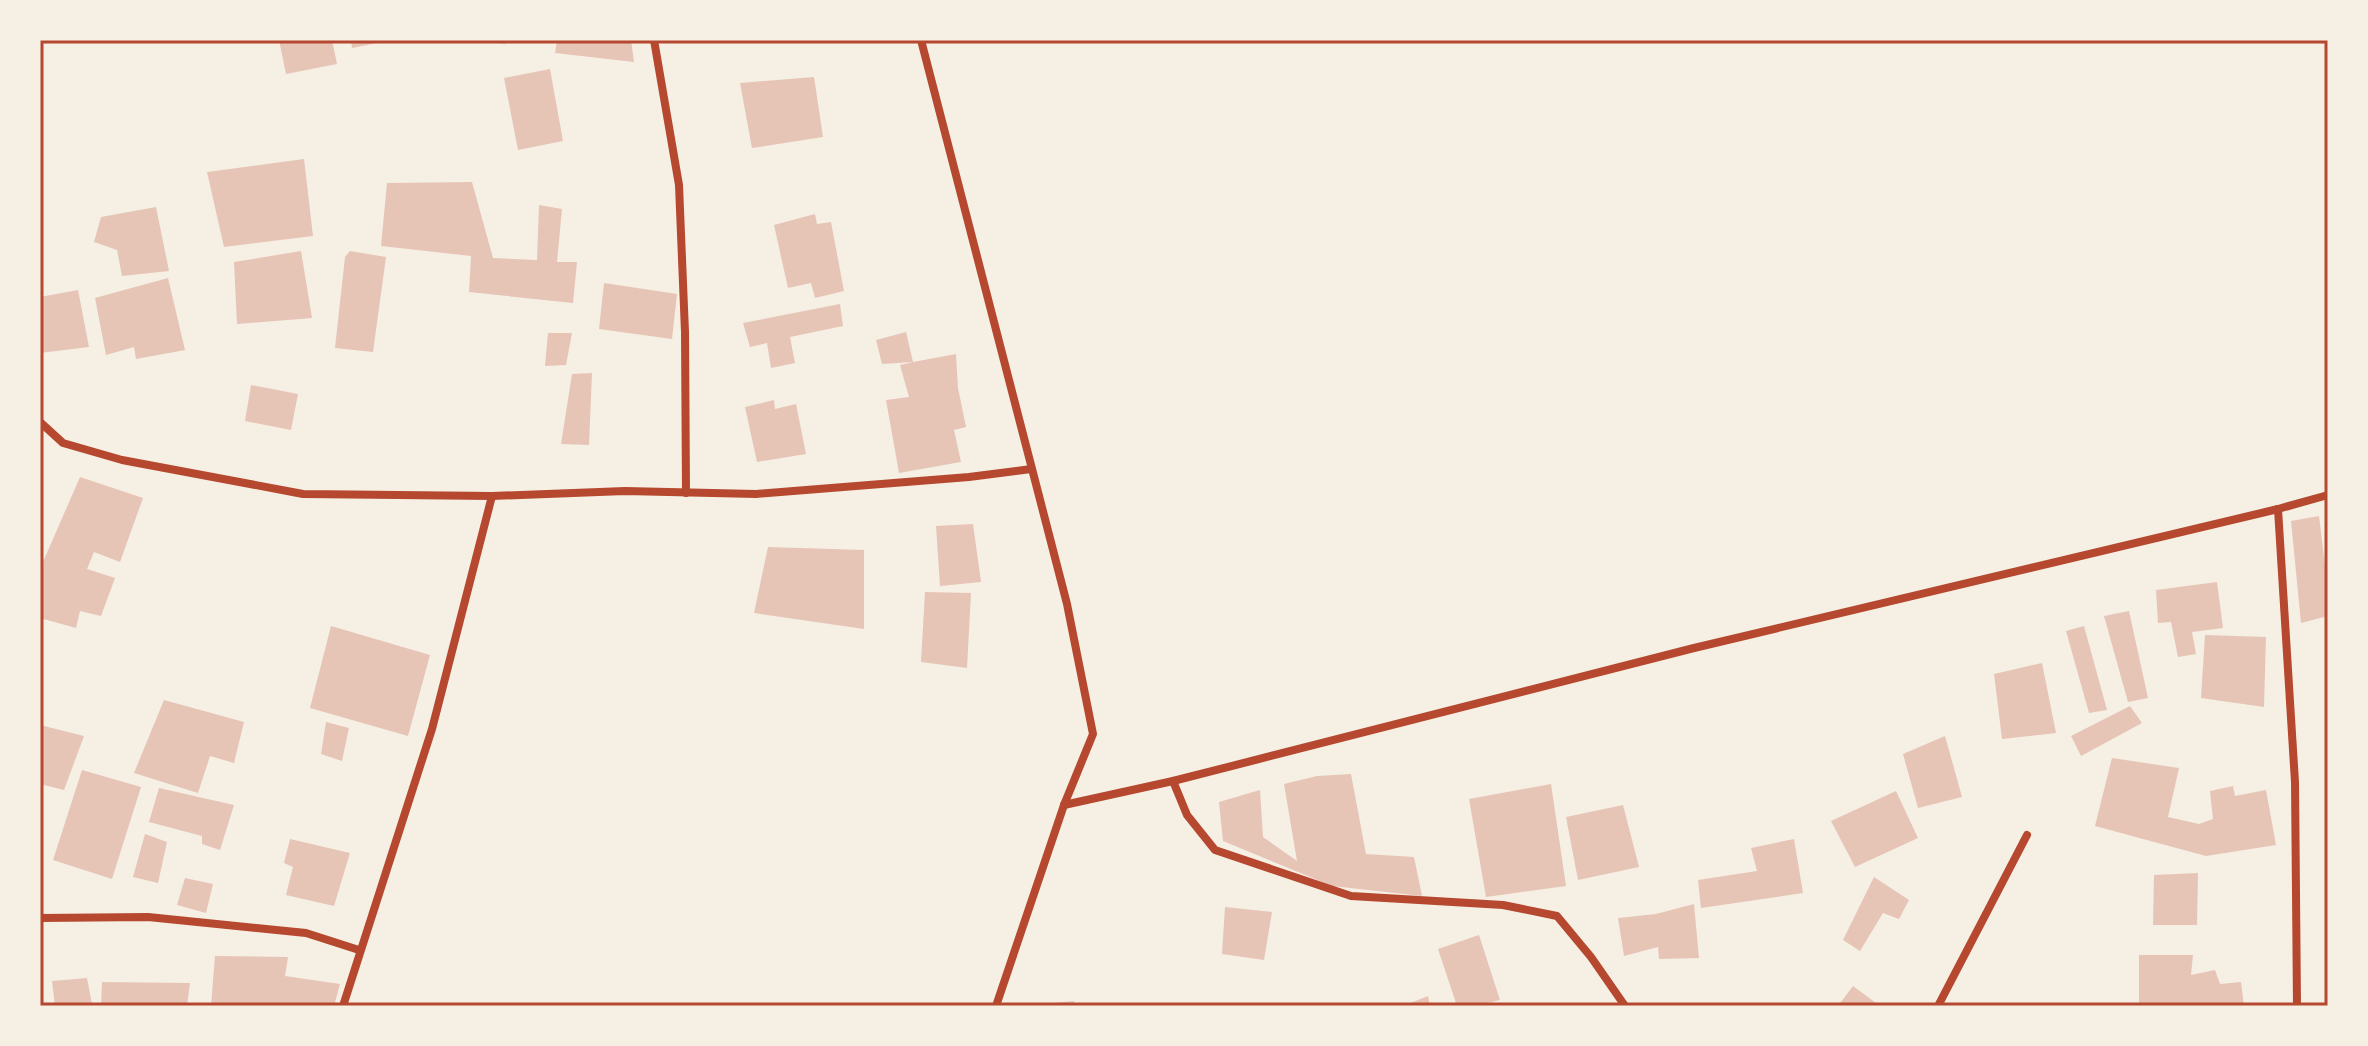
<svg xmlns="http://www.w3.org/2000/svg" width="2368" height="1046" viewBox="0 0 2368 1046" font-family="'Source Sans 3',sans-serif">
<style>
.building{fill:#e6c5b7}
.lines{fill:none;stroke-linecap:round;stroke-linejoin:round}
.minor{stroke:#b5482f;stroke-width:8}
.neatline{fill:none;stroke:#b5482f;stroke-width:3}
</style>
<rect width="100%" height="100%" fill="#f6efe4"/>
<g class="building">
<polygon points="279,40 332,40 337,64 286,74"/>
<polygon points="351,40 387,40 387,41 352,48"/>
<polygon points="486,40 505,40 506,44 486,42"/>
<polygon points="557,40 631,40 634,62 555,53"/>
<polygon points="550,69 563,141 518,150 504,78"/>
<polygon points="814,77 823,137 752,148 740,83"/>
<polygon points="304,159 313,236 224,247 207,172"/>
<polygon points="472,182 493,258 537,260 539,205 562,209 557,262 577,262 573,303 469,292 471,256 381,246 387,183"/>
<polygon points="156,207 169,271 122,276 117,250 94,242 101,217"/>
<polygon points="815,214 817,224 831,222 844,291 815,298 811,283 788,288 774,225"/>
<polygon points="301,251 312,318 237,324 234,262"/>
<polygon points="350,251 386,257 373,352 335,348 345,257"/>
<polygon points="168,278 185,350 136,359 134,347 106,355 95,298"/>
<polygon points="604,283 677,294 672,339 599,329"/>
<polygon points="78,290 89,347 40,353 40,297"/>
<polygon points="840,304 843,326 790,337 795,363 771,368 767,343 750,347 743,323"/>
<polygon points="906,332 913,362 956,354 958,388 966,427 954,430 961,462 899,473 886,400 909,397 900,365 913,362 882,364 876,340"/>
<polygon points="548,333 572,333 566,365 545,366"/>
<polygon points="592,373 589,445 561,444 572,374"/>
<polygon points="251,385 298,394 291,430 245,421"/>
<polygon points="774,400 775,409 796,404 806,454 757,462 745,407"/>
<polygon points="80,477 143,498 120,562 94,552 87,569 115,578 101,616 80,611 76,628 40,618 40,561 43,562"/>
<polygon points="2319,516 2326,575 2328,574 2328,616 2301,623 2291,521"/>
<polygon points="973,524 981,582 940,586 936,526"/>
<polygon points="768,547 864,550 864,629 754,613"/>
<polygon points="2217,582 2223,628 2192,632 2196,654 2178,657 2171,622 2158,623 2156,590"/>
<polygon points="925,592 971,593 967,668 921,662"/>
<polygon points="2129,611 2148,698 2128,702 2104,616"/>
<polygon points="331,626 430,655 408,736 310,708"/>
<polygon points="2084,626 2107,710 2089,713 2066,631"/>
<polygon points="2205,635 2266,637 2264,707 2201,698"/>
<polygon points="2042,663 2056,733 2002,739 1994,674"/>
<polygon points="164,700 244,722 234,763 210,756 198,793 134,773"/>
<polygon points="2130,706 2142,723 2081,756 2071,736"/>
<polygon points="326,722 349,728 342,761 321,754"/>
<polygon points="40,725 84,736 64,790 40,784"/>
<polygon points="1945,736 1962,797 1918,808 1903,754"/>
<polygon points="2112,758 2179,768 2168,817 2199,824 2213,819 2210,791 2233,786 2235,796 2266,790 2276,845 2206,856 2095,826"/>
<polygon points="82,770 141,787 112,879 53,860"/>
<polygon points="1351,774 1366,854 1414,857 1422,896 1332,886 1223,841 1219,802 1260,790 1263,837 1297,861 1284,784 1317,776"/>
<polygon points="1551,784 1566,886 1486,897 1469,799"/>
<polygon points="159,788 234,805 220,850 202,844 202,836 149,822"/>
<polygon points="1896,791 1918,838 1855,867 1831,821"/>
<polygon points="1623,805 1639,867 1578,880 1566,817"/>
<polygon points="145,834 167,842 158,883 133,877"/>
<polygon points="290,839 350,853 334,906 286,895 293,867 284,863"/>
<polygon points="1794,839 1803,893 1701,908 1698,880 1757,871 1751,848"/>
<polygon points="2198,873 2197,925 2153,925 2154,875"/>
<polygon points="1874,877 1909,900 1899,919 1883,913 1860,951 1843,940"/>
<polygon points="185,878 213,884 206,913 177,905"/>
<polygon points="1694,904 1699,958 1659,959 1658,947 1624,956 1618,918 1656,914"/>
<polygon points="1225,907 1272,912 1264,960 1222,954"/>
<polygon points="1479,935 1500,1000 1475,1006 1457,1006 1438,949"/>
<polygon points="2139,955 2193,955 2191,975 2215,970 2220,984 2241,982 2244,1006 2139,1006"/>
<polygon points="215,956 288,957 285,976 340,984 334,1006 211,1006"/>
<polygon points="87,978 92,1004 88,1006 55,1006 52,981"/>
<polygon points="102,982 190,983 187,1006 101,1006"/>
<polygon points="1853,986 1880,1006 1838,1006"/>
<polygon points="1428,996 1430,1006 1403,1006"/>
<polygon points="1074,1001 1075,1006 1054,1006 1053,1003"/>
</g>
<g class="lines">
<g class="minor">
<polyline points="654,40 679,185 685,332 686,493"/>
<polyline points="921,40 1067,604 1093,734 1064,805 996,1006"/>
<polyline points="40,422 63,443 122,460 303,494 492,496 625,491 756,494 969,477 1031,469"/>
<polyline points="2278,509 2295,782 2297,1006"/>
<polyline points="1173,781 1187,815 1215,850 1351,896 1503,905 1557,916 1591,957 1625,1006"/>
<polyline points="1064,805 1173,781 1694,648 2278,509 2328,495"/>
<polyline points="40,918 148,917 306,933 359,950"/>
<polyline points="343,1006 432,729 492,496"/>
<polyline points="1938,1006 2027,835"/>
</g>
</g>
<rect width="2368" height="1046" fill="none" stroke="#f6efe4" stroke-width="84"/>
<rect x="42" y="42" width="2284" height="962" class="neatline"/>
</svg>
